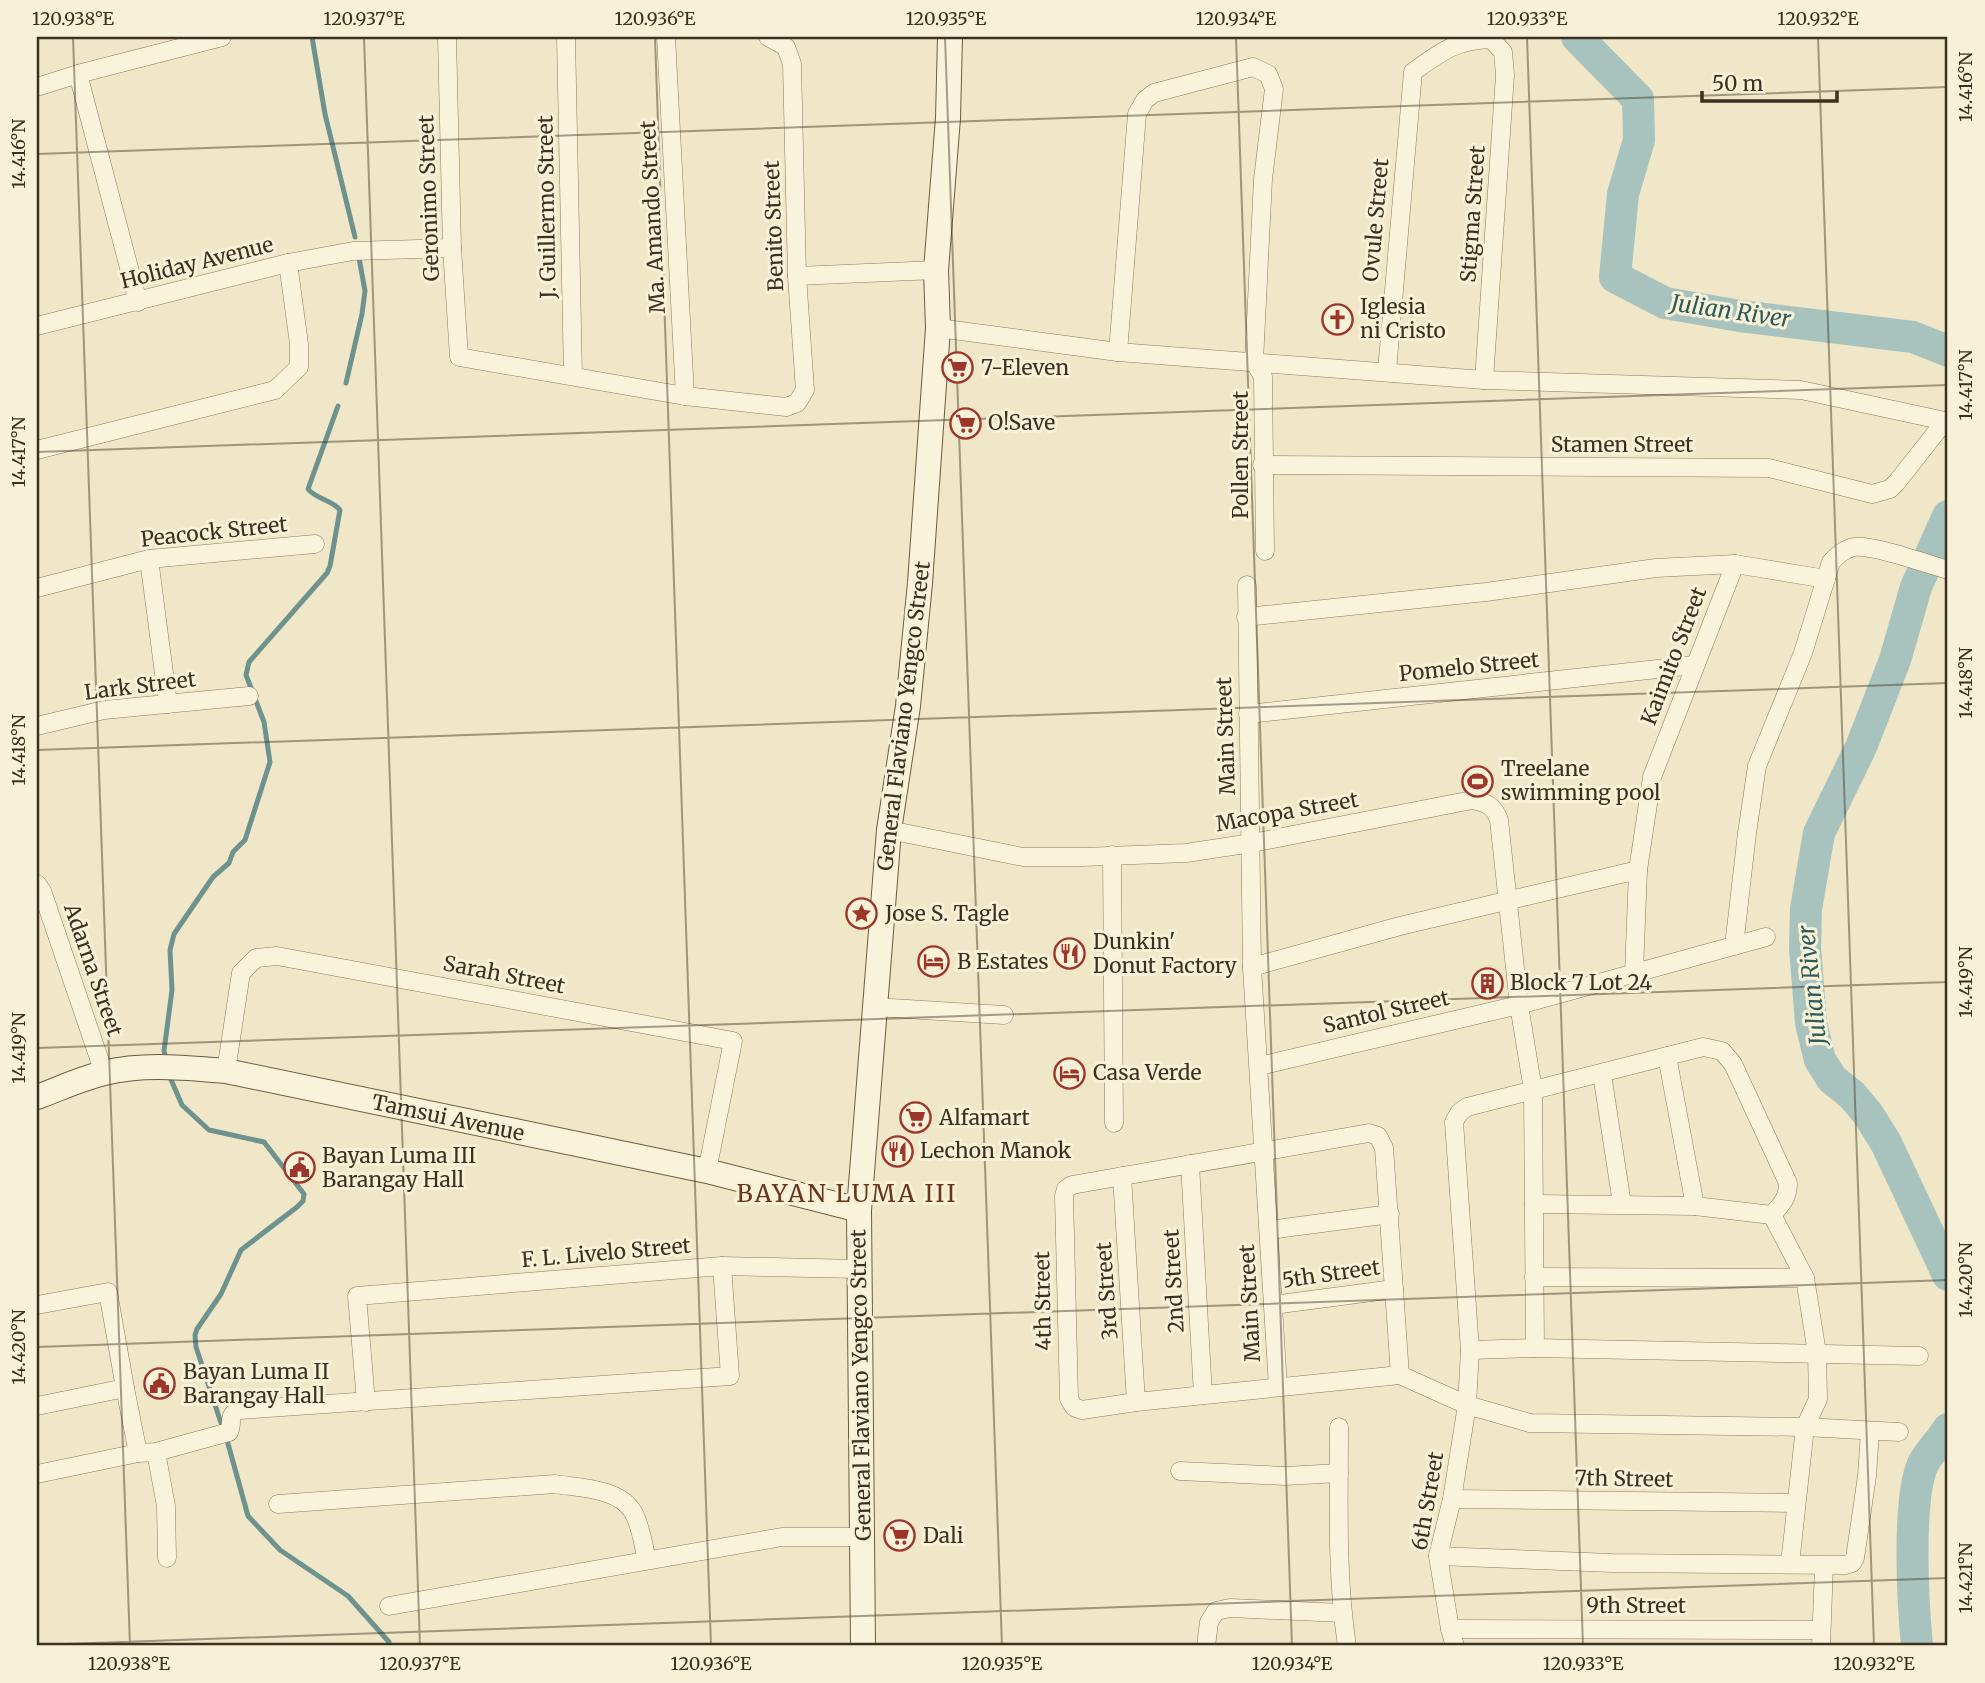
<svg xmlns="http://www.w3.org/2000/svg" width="1985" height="1683" viewBox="0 0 1985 1683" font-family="Merriweather,serif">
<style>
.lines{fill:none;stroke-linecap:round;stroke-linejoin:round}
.stream{stroke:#6e928d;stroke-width:5}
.river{stroke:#a8c3be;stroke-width:32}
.street-casing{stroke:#8c7a5c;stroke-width:19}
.secondary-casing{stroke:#6e5b3f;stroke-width:26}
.street{stroke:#faf3db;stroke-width:18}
.secondary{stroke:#faf3db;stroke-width:24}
.ticks{fill:none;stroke:#3c3020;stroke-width:2;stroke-opacity:0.45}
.labels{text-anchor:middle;stroke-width:6;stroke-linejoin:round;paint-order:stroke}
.street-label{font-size:21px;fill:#3c3020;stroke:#f7f1d7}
.poi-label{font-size:21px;fill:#3c3020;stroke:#f7f1d7;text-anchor:start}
.water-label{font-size:23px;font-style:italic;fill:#2f5a5c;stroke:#f7f1d7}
.quarter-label{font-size:24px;letter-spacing:2px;fill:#69351e;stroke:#f7f1d7}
.neatline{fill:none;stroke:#3c3020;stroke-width:2.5}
.ticks-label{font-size:18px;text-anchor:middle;fill:#3c3020}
</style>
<rect width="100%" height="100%" fill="#efe7c7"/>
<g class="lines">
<g class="stream">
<polyline points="312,37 325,114 355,237"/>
<polyline points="346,383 362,314 365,291 359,258"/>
<path d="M166,1059L164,1051L172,990L170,950L174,934L213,877L229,863L233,852L245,840L270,762L264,722L246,675L249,662L327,573L330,566L340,510C332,500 316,499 308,489L338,406"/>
<polyline points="169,1075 182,1105 209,1130 264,1142 304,1194 303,1201 297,1207 241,1250 221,1294 197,1329 195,1335 196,1347 222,1426"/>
<polyline points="227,1440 248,1516 280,1550 348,1596 389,1642"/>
</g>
<g class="river">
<polyline points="1577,37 1638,99 1639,140 1623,194 1615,277 1665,303 1740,316 1913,337 1948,351"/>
<polyline points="1948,516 1916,587 1895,660 1861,747 1819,833 1806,909 1805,948 1811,1023 1820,1060 1832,1079 1852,1095 1868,1114 1886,1143 1948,1275"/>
<path d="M1917,1646C1913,1605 1907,1500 1923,1464C1929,1452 1941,1441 1948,1429"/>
</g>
<defs>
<g id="street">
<polyline points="447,37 452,248 459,357 685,396 786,407 797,403 805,390 797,276 792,64 786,47 768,37"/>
<polyline points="566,37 573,376"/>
<polyline points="666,37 685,396"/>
<polyline points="78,74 138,302"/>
<polyline points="37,87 78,74 222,37"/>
<polyline points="288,263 353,251 452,248"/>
<polyline points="797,276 936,270"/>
<polyline points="37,326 288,263 299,344 299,367 275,390 37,450"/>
<polyline points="938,328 1118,352 1484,380 1801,390 1945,421 1948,425"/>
<polyline points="1118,352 1137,114 1145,100 1154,93 1253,67 1268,74 1274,89 1263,179 1254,361"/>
<polyline points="1254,361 1263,377 1265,551"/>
<path d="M1387,371L1413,72C1441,52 1455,40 1491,39L1503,52L1505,75L1484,380"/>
<polyline points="1262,465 1769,468 1872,494 1890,489 1897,482 1945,421"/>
<polyline points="149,559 168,704"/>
<polyline points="1247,585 1252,967 1278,1387"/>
<polyline points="37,588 149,559 315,544"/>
<polyline points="1246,617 1486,592 1656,568 1735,564 1826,579"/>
<polyline points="1248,714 1694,665"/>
<polyline points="37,726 104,710 249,696"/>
<path d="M889,830L1023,857H1083L1186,853L1252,843L1472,800C1486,802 1494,806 1499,820L1519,1005L1533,1090L1535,1348"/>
<polyline points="1112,855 1114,1123"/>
<polyline points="37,884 42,891 104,1073"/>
<path d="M1734,946L1747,833L1757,766L1803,653L1831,562C1838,555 1844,549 1854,547C1871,544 1928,564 1948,570"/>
<polyline points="1252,967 1400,926 1638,870"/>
<polyline points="1634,973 1638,870 1652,777 1735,564"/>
<polyline points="875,1007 1004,1015"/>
<polyline points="1667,1056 1695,1206"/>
<polyline points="1259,1066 1519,1005 1766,937"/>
<polyline points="226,1071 241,973 256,958 277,956 733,1041 707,1171"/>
<polyline points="1602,1074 1622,1204"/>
<polyline points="1190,1164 1203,1395"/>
<polyline points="1122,1176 1136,1402"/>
<polyline points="1534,1204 1695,1206 1772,1215 1805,1278 1817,1353 1818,1399 1805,1427 1790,1564"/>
<polyline points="1269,1230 1390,1214"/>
<polyline points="1534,1277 1805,1278"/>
<polyline points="37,1305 108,1292 125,1388 37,1406"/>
<polyline points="1273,1305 1394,1289"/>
<polyline points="1470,1350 1535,1348 1919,1356"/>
<polyline points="1400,1375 1384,1148 1378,1136 1369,1133 1072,1185 1066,1189 1064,1196 1069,1399 1074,1407 1082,1410 1136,1402 1400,1375 1467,1405 1530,1423 1805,1427 1899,1432"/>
<polyline points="125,1388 138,1453"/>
<polyline points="366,1402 357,1296 722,1266 859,1269"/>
<path d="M1339,1427C1339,1500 1336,1574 1347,1646"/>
<polyline points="156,1452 166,1506 167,1558"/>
<polyline points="1180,1471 1285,1476 1339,1473"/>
<path d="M37,1474L138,1453L156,1452L229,1432C234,1422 226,1415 240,1410L730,1376L722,1266"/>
<polyline points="1452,1499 1795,1503"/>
<path d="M278,1504L555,1484C579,1488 619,1488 633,1512C641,1525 643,1545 647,1560"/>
<polyline points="1438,1556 1612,1563 1845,1565 1852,1563 1855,1558 1867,1476 1870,1431"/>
<polyline points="389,1606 782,1537 864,1537"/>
<polyline points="1450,1629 1821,1630"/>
<polyline points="1206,1646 1209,1622 1216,1611 1230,1608 1342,1613"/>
<path d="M1455,1646L1450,1629L1438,1556L1452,1499L1467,1405L1470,1350L1454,1122L1459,1113L1467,1107L1703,1047L1722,1051L1733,1064L1788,1183C1788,1198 1782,1204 1772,1215"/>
<polyline points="1821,1646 1824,1566"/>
</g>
<g id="secondary">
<path d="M37,1097C59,1089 82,1078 104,1073C144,1063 186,1068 226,1071L707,1171L859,1210"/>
<polyline points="863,1646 859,1210 889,830 908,706 920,583 938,328 936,270 948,118 950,37"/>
</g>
</defs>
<use href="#street" class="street-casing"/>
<use href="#secondary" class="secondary-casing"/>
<use href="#street" class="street"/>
<use href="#secondary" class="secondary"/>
</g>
<path class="ticks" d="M73,37L130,1646M364,37L420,1646M655,37L711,1646M945,37L1002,1646M1236,37L1292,1646M1527,37L1583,1646M1818,37L1874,1646M37,154L1948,87M37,452L1948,385M37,750L1948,683M37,1048L1948,982M37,1347L1948,1280M37,1645L1948,1578"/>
<defs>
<symbol id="church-ring" viewBox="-11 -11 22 22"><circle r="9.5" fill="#f7f1d7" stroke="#9c352a" stroke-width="1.5"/><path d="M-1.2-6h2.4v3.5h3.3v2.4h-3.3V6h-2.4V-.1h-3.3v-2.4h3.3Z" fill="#9c352a"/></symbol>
<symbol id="supermarket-ring" viewBox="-11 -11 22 22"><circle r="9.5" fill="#f7f1d7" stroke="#9c352a" stroke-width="1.5"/><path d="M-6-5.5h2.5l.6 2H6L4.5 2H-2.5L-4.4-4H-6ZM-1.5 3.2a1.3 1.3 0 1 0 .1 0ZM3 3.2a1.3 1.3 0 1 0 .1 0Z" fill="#9c352a"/></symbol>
<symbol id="stadium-ring" viewBox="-11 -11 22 22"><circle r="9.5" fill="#f7f1d7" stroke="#9c352a" stroke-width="1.5"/><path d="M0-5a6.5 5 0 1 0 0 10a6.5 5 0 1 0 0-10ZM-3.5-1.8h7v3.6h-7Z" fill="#9c352a"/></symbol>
<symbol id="sight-ring" viewBox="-11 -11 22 22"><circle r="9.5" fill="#f7f1d7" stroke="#9c352a" stroke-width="1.5"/><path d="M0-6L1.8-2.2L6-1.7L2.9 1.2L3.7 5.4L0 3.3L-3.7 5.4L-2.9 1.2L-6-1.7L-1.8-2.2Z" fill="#9c352a"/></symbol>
<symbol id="restaurant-ring" viewBox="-11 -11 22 22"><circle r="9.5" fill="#f7f1d7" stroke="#9c352a" stroke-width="1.5"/><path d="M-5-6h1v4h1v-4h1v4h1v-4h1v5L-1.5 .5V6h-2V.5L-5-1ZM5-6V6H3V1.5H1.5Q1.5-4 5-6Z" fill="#9c352a"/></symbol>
<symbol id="hotel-ring" viewBox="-11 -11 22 22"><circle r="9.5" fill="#f7f1d7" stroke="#9c352a" stroke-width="1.5"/><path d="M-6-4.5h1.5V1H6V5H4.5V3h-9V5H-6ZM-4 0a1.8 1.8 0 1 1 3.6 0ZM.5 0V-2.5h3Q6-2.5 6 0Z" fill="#9c352a"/></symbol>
<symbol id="building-ring" viewBox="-11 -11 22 22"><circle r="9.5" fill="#f7f1d7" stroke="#9c352a" stroke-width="1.5"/><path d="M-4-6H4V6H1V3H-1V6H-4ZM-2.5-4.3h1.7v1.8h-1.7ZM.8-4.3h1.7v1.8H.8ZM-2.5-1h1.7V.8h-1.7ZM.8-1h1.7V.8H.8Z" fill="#9c352a"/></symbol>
<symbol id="civic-ring" viewBox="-11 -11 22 22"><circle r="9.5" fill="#f7f1d7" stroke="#9c352a" stroke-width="1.5"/><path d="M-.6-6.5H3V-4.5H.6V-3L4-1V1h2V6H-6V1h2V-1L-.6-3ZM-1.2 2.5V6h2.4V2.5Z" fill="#9c352a"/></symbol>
</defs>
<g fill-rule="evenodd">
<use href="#church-ring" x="1320" y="302" width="35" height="35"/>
<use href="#supermarket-ring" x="940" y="350" width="35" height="35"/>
<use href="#supermarket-ring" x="948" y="406" width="35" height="35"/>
<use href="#stadium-ring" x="1460" y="764" width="35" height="35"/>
<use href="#sight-ring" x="844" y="896" width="35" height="35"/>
<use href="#restaurant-ring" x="1052" y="936" width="35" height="35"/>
<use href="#hotel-ring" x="916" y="944" width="35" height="35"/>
<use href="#building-ring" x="1470" y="966" width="35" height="35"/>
<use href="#hotel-ring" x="1052" y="1056" width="35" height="35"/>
<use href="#supermarket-ring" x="898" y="1100" width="35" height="35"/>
<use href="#restaurant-ring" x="880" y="1134" width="35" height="35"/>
<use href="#civic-ring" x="282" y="1150" width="35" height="35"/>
<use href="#civic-ring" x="142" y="1366" width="35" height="35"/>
<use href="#supermarket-ring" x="882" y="1518" width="35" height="35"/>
</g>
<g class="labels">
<g class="street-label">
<text transform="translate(429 198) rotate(-92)" y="7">Geronimo Street</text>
<text transform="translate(547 207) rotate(-91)" y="7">J. Guillermo Street</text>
<text transform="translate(1473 214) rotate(-86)" y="7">Stigma Street</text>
<text transform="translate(653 217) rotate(-93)" y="7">Ma. Amando Street</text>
<text transform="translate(1376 220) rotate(-85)" y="7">Ovule Street</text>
<text transform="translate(774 226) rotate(-92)" y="7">Benito Street</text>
<text transform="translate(197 263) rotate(-14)" y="7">Holiday Avenue</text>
<text x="1622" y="452">Stamen Street</text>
<text transform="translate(1241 455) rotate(-90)" y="7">Pollen Street</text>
<text transform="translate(214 532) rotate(-6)" y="7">Peacock Street</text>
<text transform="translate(1674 656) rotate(-69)" y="7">Kaimito Street</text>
<text transform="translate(1469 667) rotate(-6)" y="7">Pomelo Street</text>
<text transform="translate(140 686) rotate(-7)" y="7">Lark Street</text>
<text transform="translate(904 716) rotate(-83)" y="7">General Flaviano Yengco Street</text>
<text transform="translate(1226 736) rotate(-92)" y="7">Main Street</text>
<text transform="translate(1287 812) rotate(-10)" y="7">Macopa Street</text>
<text transform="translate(93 970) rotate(71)" y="7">Adarna Street</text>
<text transform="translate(504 975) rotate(11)" y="7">Sarah Street</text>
<text transform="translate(1386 1012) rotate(-13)" y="7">Santol Street</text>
<text transform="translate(448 1118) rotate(12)" y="7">Tamsui Avenue</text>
<text transform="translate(606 1253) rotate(-5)" y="7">F. L. Livelo Street</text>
<text transform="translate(1331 1274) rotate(-8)" y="7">5th Street</text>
<text transform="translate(1174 1281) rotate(-93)" y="7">2nd Street</text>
<text transform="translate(1107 1291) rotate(-94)" y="7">3rd Street</text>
<text transform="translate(1043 1301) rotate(-91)" y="7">4th Street</text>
<text transform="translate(1250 1303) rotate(-93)" y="7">Main Street</text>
<text transform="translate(861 1385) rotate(-91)" y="7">General Flaviano Yengco Street</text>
<text transform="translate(1624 1479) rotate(1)" y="7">7th Street</text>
<text transform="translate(1428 1501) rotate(-80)" y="7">6th Street</text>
<text x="1636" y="1613">9th Street</text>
</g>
<g class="poi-label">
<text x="1360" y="314">Iglesia<tspan x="1360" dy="24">ni Cristo</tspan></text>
<text x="981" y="375">7-Eleven</text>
<text x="988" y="430">O!Save</text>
<text x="1501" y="776">Treelane<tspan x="1501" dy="24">swimming pool</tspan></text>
<text x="885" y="921">Jose S. Tagle</text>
<text x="1093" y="949">Dunkin'<tspan x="1093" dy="24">Donut Factory</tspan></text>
<text x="957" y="969">B Estates</text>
<text x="1510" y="990">Block 7 Lot 24</text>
<text x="1093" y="1080">Casa Verde</text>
<text x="939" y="1125">Alfamart</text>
<text x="920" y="1158">Lechon Manok</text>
<text x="322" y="1163">Bayan Luma III<tspan x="322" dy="24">Barangay Hall</tspan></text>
<text x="183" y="1379">Bayan Luma II<tspan x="183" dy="24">Barangay Hall</tspan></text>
<text x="923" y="1543">Dali</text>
</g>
<g class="water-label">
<text transform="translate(1731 311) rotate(8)" y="8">Julian River</text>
<text transform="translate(1812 985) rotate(-96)" y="8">Julian River</text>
</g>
<g class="quarter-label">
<text x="847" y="1202">BAYAN LUMA III</text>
</g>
</g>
<rect width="1985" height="1683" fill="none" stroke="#f7f1d7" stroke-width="77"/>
<path d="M1702 91v10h135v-10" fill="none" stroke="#3c3020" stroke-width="3.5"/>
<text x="1712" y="91" font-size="21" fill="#3c3020" stroke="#f7f1d7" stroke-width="5" paint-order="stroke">50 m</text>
<rect x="38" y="38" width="1908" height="1606" class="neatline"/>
<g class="ticks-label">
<text x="73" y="25">120.938°E</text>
<text x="364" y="25">120.937°E</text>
<text x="655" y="25">120.936°E</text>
<text x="946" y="25">120.935°E</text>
<text x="1236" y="25">120.934°E</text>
<text x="1527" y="25">120.933°E</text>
<text x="1818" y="25">120.932°E</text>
<text transform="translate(1966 87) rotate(-90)" y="6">14.416°N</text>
<text transform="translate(19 154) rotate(-90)" y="6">14.416°N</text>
<text transform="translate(1966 385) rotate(-90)" y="6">14.417°N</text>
<text transform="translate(19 452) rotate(-90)" y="6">14.417°N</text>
<text transform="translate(1966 683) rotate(-90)" y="6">14.418°N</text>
<text transform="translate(19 750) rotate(-90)" y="6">14.418°N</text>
<text transform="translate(1966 982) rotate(-90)" y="6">14.419°N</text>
<text transform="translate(19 1048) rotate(-90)" y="6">14.419°N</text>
<text transform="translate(1966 1280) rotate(-90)" y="6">14.420°N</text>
<text transform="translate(19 1347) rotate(-90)" y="6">14.420°N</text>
<text transform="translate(1966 1578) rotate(-90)" y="6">14.421°N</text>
<text x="129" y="1670">120.938°E</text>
<text x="420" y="1670">120.937°E</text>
<text x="711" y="1670">120.936°E</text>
<text x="1002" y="1670">120.935°E</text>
<text x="1292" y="1670">120.934°E</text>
<text x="1583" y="1670">120.933°E</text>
<text x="1874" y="1670">120.932°E</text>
</g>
</svg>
